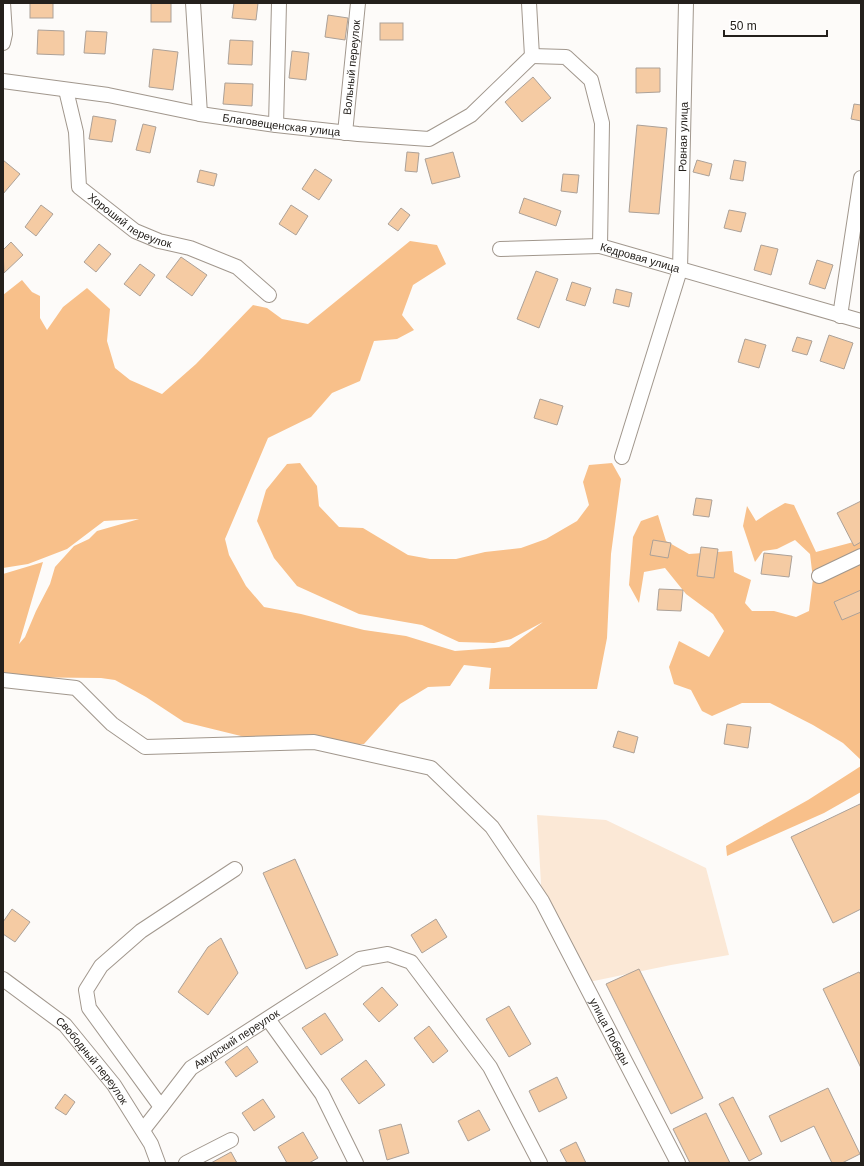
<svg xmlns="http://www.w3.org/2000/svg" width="864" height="1166" viewBox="0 0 864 1166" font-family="Arial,sans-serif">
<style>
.green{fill:#fbe8d6}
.forest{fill:#f8c08a}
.building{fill:#f5cba3;stroke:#aca198}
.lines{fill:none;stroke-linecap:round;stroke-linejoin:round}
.minor-casing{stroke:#a1978d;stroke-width:16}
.minor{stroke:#fff;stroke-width:14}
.labels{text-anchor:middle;stroke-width:3;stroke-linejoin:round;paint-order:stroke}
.street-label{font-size:11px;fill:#24201c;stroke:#fff}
</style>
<rect width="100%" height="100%" fill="#fdfbf9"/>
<polygon class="green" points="537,815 606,820 706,868 729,955 671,965 584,983 542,901"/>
<g class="forest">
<polygon points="410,241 437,245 446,264 413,285 402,315 414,330 397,339 374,341 360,381 332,393 311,417 268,438 225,539 229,555 246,586 264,607 301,614 364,630 406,636 455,651 509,647 543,622 511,639 494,643 459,642 422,625 359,614 297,586 274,558 257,521 266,490 287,464 300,463 317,486 319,506 339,527 363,528 408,555 430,559 456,559 485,552 521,548 546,539 577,521 589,505 583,482 589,465 612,463 621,479 611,554 607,638 597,689 489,689 491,668 464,665 450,686 428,687 400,704 364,744 325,744 245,737 184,722 146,697 115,680 101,678 3,677 3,574 43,562 19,644 25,637 36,611 50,584 55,567 74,546 89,539 97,531 139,519 104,521 67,549 28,564 3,568 3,295 22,280 32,292 40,296 40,318 47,330 63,307 87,288 110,309 107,341 115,368 130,380 162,394 196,364 253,305 267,308 282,319 308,324"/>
<polygon points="785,503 794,505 816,552 861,540 861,760 843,743 813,725 770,703 742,703 712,716 702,711 691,690 674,684 669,667 679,641 709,657 724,631 713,614 686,594 665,568 644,572 639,603 629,585 633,537 641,521 658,515 666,541 689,554 732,551 734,572 751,580 745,603 752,611 774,611 796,617 809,611 813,579 810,554 795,540 777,549 763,551 755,562 743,526 747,506 756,521 768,513"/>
<polygon points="861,766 861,792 824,813 727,856 726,846 808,800"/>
</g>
<g class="building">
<rect x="30" y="3" width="23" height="15"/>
<rect x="151" y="3" width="20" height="19"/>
<polygon points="234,3 258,3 256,20 232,18"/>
<polygon points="328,15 348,18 345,40 325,37"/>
<rect x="380" y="23" width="23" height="17"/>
<polygon points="38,30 64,31 64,55 37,54"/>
<polygon points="86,31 107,32 105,54 84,53"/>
<polygon points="230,40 253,41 252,65 228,64"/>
<polygon points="153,49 178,52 173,90 149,87"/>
<polygon points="292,51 309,53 306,80 289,78"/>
<polygon points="636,68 660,68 660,92 636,93"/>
<polygon points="533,77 551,98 522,122 505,102"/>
<polygon points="225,83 253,84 252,106 223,104"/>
<polygon points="854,104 861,105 861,121 851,119"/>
<polygon points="93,116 116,120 112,142 89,139"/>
<polygon points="143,124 156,127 150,153 136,150"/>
<polygon points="637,125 667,128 659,214 629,212"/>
<polygon points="407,152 419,153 417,172 405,171"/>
<polygon points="453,152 460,177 432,184 425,159"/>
<polygon points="3,160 20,174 3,194"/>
<polygon points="697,160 712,164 709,176 693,172"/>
<polygon points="734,160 746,162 743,181 730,179"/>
<polygon points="315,169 332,180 319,200 302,189"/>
<polygon points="200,170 217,174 214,186 197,182"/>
<polygon points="563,174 579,175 577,193 561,191"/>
<polygon points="524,198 561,211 556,226 519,213"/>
<polygon points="41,205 53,214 36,236 25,227"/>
<polygon points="291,205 308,216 296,235 279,224"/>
<polygon points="401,208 410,215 398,231 388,224"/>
<polygon points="729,210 746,213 741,232 724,228"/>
<polygon points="11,242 23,255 4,273 3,250"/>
<polygon points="99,244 111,254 96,272 84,262"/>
<polygon points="761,245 778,249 771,275 754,270"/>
<polygon points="181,257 207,275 192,296 166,277"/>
<polygon points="817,260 833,265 825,289 809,284"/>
<polygon points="140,264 155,275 140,296 124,284"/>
<polygon points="536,271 558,279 539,328 517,319"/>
<polygon points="572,282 591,288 585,306 566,300"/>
<polygon points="616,289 632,293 629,307 613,303"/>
<polygon points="829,335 853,343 844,369 820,361"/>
<polygon points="797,337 812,341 807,355 792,351"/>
<polygon points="745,339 766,345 759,368 738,362"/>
<polygon points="540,399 563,406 557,425 534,418"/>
<polygon points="696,498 712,500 709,517 693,515"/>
<polygon points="861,501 861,542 854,546 837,513"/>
<polygon points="653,540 671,543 668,558 650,555"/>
<polygon points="701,547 718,549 714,578 697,576"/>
<polygon points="764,553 792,556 789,577 761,574"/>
<polygon points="659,589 683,590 681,611 657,610"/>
<polygon points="861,590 861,612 842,620 834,602"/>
<polygon points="727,724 751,727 748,748 724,744"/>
<polygon points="618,731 638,737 634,753 613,747"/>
<polygon points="860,804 861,807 861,909 833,923 791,837"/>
<polygon points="295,859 338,955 306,969 263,873"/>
<polygon points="12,909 30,922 15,942 3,934 3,922"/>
<polygon points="436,919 447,937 422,953 411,935"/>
<polygon points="221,938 238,973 208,1015 178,992 208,947"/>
<polygon points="639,969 703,1098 671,1114 606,984"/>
<polygon points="859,972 861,975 861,1068 823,989"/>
<polygon points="382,987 398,1005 379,1022 363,1004"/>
<polygon points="509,1006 531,1044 509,1057 486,1019"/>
<polygon points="325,1013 343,1040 321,1055 302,1028"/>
<polygon points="429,1026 448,1051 433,1063 414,1038"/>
<polygon points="247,1046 258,1062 236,1077 225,1062"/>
<polygon points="366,1060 385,1085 359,1104 341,1079"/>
<polygon points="557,1077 567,1098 539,1112 529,1091"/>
<polygon points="828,1088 860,1154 842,1163 832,1163 814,1126 781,1142 769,1116"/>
<polygon points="65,1094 75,1102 66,1115 55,1108"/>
<polygon points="733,1097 762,1154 749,1161 719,1104"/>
<polygon points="263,1099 275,1117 254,1131 242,1113"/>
<polygon points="479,1110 490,1130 468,1141 458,1121"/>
<polygon points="706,1113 730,1163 690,1163 673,1129"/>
<polygon points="401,1124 409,1153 387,1160 379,1130"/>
<polygon points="303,1132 318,1158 309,1163 287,1163 278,1147"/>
<polygon points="576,1142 586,1163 567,1163 560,1150"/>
<polygon points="231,1152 237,1163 211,1163"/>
</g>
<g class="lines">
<defs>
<g id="minor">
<polyline points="193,3 200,114"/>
<polyline points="529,3 532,56"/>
<polyline points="3,43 5,34 3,3"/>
<path id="s1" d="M532,56L566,57L591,80L602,123L600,246L861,321"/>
<path id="s2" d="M3,81L108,95L200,114L276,125L358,134L429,139L471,115L532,56"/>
<path id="s3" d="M66,90L76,132L79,187L135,231L159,241L190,248L237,267L269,295"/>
<polyline points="276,125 279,3"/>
<path id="s4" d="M345,133L358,3"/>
<polyline points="500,249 600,246"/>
<polyline points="840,316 861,178"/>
<path id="s5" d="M622,457L680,270L686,3"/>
<polyline points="819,576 861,556"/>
<path id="s6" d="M3,680L76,688L112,724L145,747L314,742L431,768L492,827L542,901L678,1163"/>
<path id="s7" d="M235,869L141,931L101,966L86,990L89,1008L161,1107L191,1068L360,959L388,954L411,962L490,1067L540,1163"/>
<path id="s8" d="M3,979L65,1025L114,1085L151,1144L158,1163"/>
<polyline points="268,1019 322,1094 356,1163"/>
<polyline points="143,1130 161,1107"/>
<polyline points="186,1163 231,1140"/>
</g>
</defs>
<use href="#minor" class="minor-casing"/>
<use href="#minor" class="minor"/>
</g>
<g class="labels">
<g class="street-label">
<text dy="4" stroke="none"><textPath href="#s4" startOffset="66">Вольный переулок</textPath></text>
<text dy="4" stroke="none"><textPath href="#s2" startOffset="282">Благовещенская улица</textPath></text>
<text dy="4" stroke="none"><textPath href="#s5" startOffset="329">Ровная улица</textPath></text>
<text dy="4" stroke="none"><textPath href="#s3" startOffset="160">Хороший переулок</textPath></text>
<text dy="4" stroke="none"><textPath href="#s1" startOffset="277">Кедровая улица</textPath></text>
<text dy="4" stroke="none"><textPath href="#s6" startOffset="775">улица Победы</textPath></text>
<text dy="4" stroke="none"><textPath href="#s7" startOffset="438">Амурский переулок</textPath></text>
<text dy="4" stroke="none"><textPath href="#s8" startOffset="122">Свободный переулок</textPath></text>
</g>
</g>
<rect width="864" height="1166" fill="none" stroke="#24201c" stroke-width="8"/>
<path d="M724 30v6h103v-6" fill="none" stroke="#24201c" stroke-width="2"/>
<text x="730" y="30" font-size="12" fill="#24201c" stroke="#ffffff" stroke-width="3" paint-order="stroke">50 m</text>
</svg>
